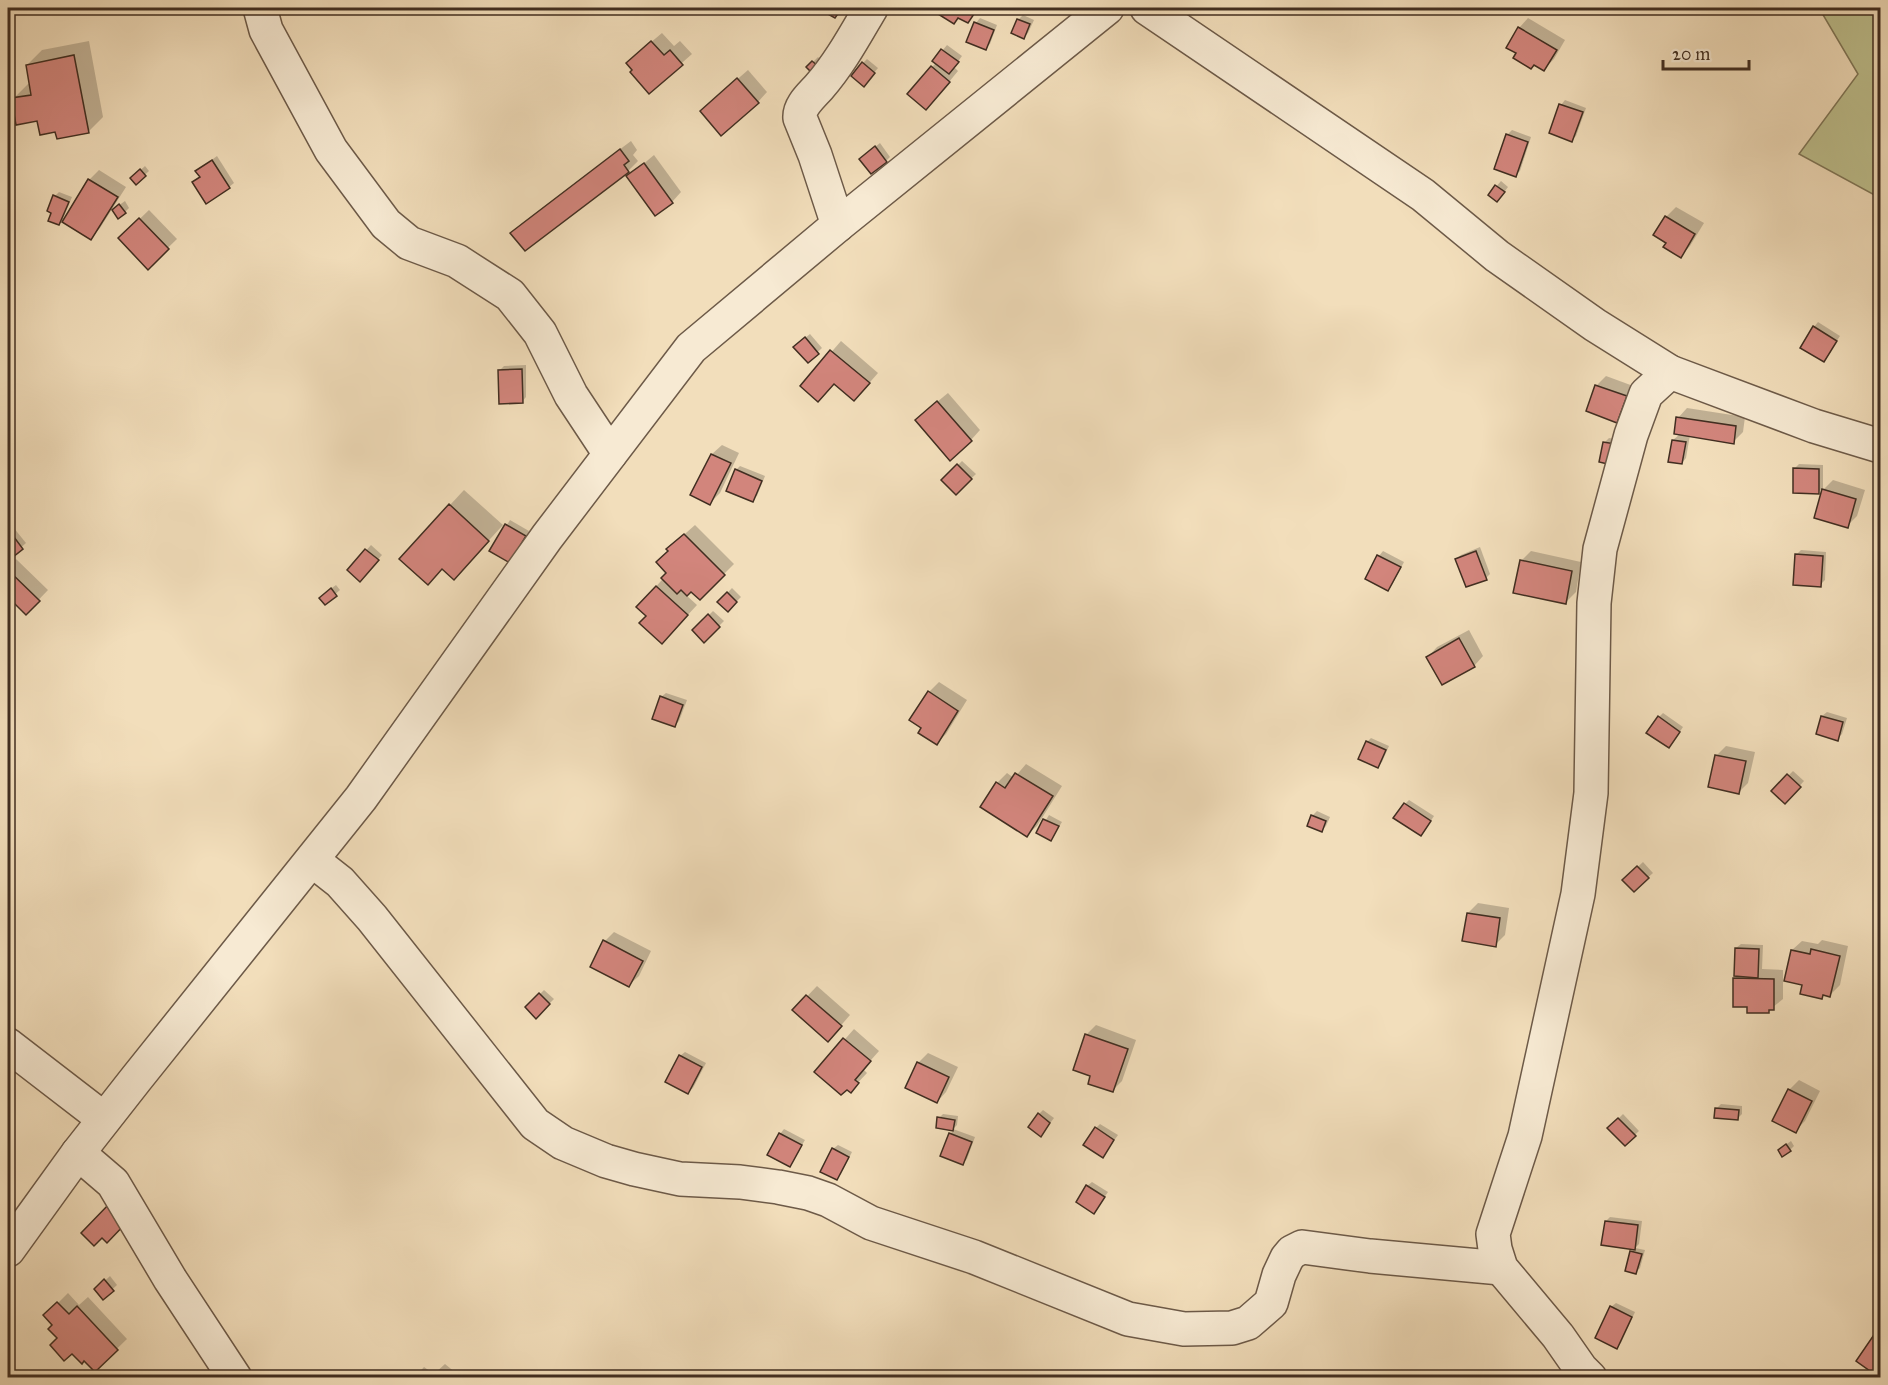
<svg xmlns="http://www.w3.org/2000/svg" width="1888" height="1385" viewBox="0 0 1888 1385" font-family="'IM FELL Great Primer',serif">
<style>
.green{fill:#bec08e;stroke:#807758;stroke-width:1.5}
.shadow{fill:#0003}
.building{fill:#d2857c;stroke:#412e21;stroke-width:1.5}
.lines{fill:none;stroke-linecap:round;stroke-linejoin:round}
.minor-casing{stroke:#6d5a48;stroke-width:36}
.tertiary-casing{stroke:#6d5a48;stroke-width:36}
.minor{stroke:#f7ead3;stroke-width:33}
.tertiary{stroke:#f7ead3;stroke-width:33}
</style>
<rect width="100%" height="100%" fill="#f2debb"/>
<filter id="stains"><feTurbulence type="fractalNoise" baseFrequency=".00333" numOctaves="4"/><feColorMatrix values="0 0 0 0 .2 0 0 0 0 .09 0 0 0 0 .02 0 0 0 .5 -.17"/></filter>
<radialGradient id="worn" r=".72"><stop offset=".6" stop-color="#630" stop-opacity="0"/><stop offset="1" stop-color="#630" stop-opacity=".3"/></radialGradient>
<polygon class="green" points="1819,8 1880,8 1880,198 1799,154 1858,74"/>
<g class="shadow">
<polygon points="944,8 980,8 968,22 960,17 954,22 940,13"/>
<polygon points="1023,15 1034,20 1028,33 1024,37 1018,20"/>
<polygon points="980,18 997,25 990,44 985,48 976,23"/>
<polygon points="1528,18 1565,40 1554,59 1544,69 1518,53 1519,28"/>
<polygon points="662,33 674,46 680,41 692,54 649,92 634,70 637,54"/>
<polygon points="89,41 103,117 88,132 56,130 13,99 28,84 31,83 27,65 42,50"/>
<polygon points="947,45 962,56 954,67 958,71 935,99 932,67 936,63 934,61"/>
<polygon points="818,57 822,61 812,71 808,67"/>
<polygon points="867,59 878,68 868,80 863,63"/>
<polygon points="748,70 767,92 758,102 711,102"/>
<polygon points="1565,100 1586,108 1576,136 1571,140 1561,105"/>
<polygon points="1512,130 1531,137 1520,171 1515,175 1507,135"/>
<polygon points="631,141 637,150 633,155 638,161 628,171 525,249 512,233 522,223"/>
<polygon points="880,143 890,157 886,161 865,155"/>
<polygon points="654,155 681,192 672,202 628,177"/>
<polygon points="217,156 234,183 229,187 201,176 197,171"/>
<polygon points="145,166 149,171 136,183 132,178"/>
<polygon points="99,170 126,187 100,228 91,238 62,220 59,223 55,196 59,192 72,197 63,219 65,220 89,180"/>
<polygon points="1501,181 1508,187 1502,195 1490,194"/>
<polygon points="125,201 129,208 125,212 118,206"/>
<polygon points="1676,207 1704,223 1690,246 1681,256 1668,242 1666,217"/>
<polygon points="149,210 177,239 148,267 120,238"/>
<polygon points="1818,322 1840,336 1824,360 1814,327"/>
<polygon points="810,334 822,348 808,361 800,342"/>
<polygon points="841,341 878,373 864,389 834,382 802,386"/>
<polygon points="526,365 526,397 522,402 500,370 504,366"/>
<polygon points="1606,376 1636,387 1627,411 1617,421 1596,386"/>
<polygon points="948,393 980,430 971,440 926,411"/>
<polygon points="1687,408 1745,417 1743,432 1733,442 1690,435 1686,458 1682,463 1673,440 1680,434 1678,418"/>
<polygon points="1609,438 1620,440 1616,459 1604,443"/>
<polygon points="722,445 739,453 720,493 710,503 712,454"/>
<polygon points="962,461 976,474 956,493 943,480"/>
<polygon points="1799,464 1823,465 1823,488 1818,492 1795,468"/>
<polygon points="740,466 765,476 757,496 752,500 736,470"/>
<polygon points="1833,480 1865,490 1857,516 1847,526 1823,490"/>
<polygon points="464,490 503,525 468,563 450,505"/>
<polygon points="510,520 529,531 514,556 491,550"/>
<polygon points="9,522 26,543 8,559 8,523"/>
<polygon points="695,525 734,564 700,598 691,590 686,595 697,605 671,633 638,607 668,573 669,550 678,540"/>
<polygon points="371,545 382,555 364,575 349,570"/>
<polygon points="1480,547 1490,574 1486,578 1456,559 1461,555"/>
<polygon points="1801,550 1826,552 1825,580 1820,585 1796,555"/>
<polygon points="1383,551 1404,562 1392,585 1388,589 1367,578 1379,556"/>
<polygon points="1531,551 1581,562 1576,592 1566,602 1521,561"/>
<polygon points="16,559 48,590 26,613 14,601 8,608 8,567"/>
<polygon points="336,585 340,590 325,603 325,593"/>
<polygon points="732,588 741,597 728,610 719,602"/>
<polygon points="713,611 724,621 704,641 694,630"/>
<polygon points="1469,630 1483,656 1474,666 1428,657 1437,647"/>
<polygon points="939,682 967,700 946,734 936,744 923,728 929,692"/>
<polygon points="666,693 687,700 679,721 675,725 661,697"/>
<polygon points="1827,712 1847,718 1842,734 1837,739 1822,716"/>
<polygon points="1663,713 1683,727 1673,742 1659,717"/>
<polygon points="1371,738 1389,746 1382,762 1377,766 1367,742"/>
<polygon points="1726,746 1755,752 1748,783 1738,793 1717,755"/>
<polygon points="1026,764 1062,786 1037,826 1027,835 997,783 1007,773 1014,778"/>
<polygon points="1793,771 1804,781 1785,802 1773,791"/>
<polygon points="1409,800 1434,816 1425,830 1405,804"/>
<polygon points="1317,811 1330,817 1326,826 1322,830 1312,816"/>
<polygon points="1049,815 1062,822 1051,840 1038,833"/>
<polygon points="1643,862 1653,873 1634,890 1624,880"/>
<polygon points="1478,903 1509,908 1505,935 1495,945 1468,913"/>
<polygon points="614,932 651,951 639,976 629,985 605,941"/>
<polygon points="1822,940 1848,946 1840,985 1830,995 1825,994 1821,997 1804,984 1792,950 1802,941 1818,944"/>
<polygon points="1741,944 1763,945 1762,969 1783,970 1783,999 1768,1011 1749,1006 1735,979 1738,975 1736,948"/>
<polygon points="817,986 850,1015 837,1030 794,1010"/>
<polygon points="544,990 554,999 536,1017 527,1007"/>
<polygon points="1096,1025 1136,1040 1122,1081 1112,1091 1092,1075 1086,1035"/>
<polygon points="854,1029 879,1051 863,1069 867,1073 850,1091 816,1072"/>
<polygon points="685,1052 706,1063 693,1088 688,1092 680,1056"/>
<polygon points="928,1053 958,1067 946,1092 937,1102 918,1063"/>
<polygon points="1799,1080 1820,1091 1805,1121 1795,1131 1789,1090"/>
<polygon points="1721,1104 1742,1106 1742,1114 1737,1119 1717,1108"/>
<polygon points="1043,1110 1054,1118 1045,1130 1039,1114"/>
<polygon points="943,1114 958,1116 957,1125 953,1129 975,1137 967,1159 963,1163 950,1134 954,1130 937,1127 939,1118"/>
<polygon points="1623,1114 1639,1131 1625,1144 1609,1128"/>
<polygon points="1100,1124 1118,1135 1103,1156 1096,1128"/>
<polygon points="784,1129 805,1140 790,1165 780,1134"/>
<polygon points="1791,1141 1794,1146 1790,1150 1784,1146"/>
<polygon points="838,1145 852,1152 841,1174 837,1178 833,1149"/>
<polygon points="1092,1182 1108,1192 1094,1212 1087,1186"/>
<polygon points="1610,1217 1642,1221 1639,1244 1635,1248 1645,1250 1640,1268 1636,1272 1631,1252 1635,1248 1606,1221"/>
<polygon points="110,1276 117,1285 103,1298 96,1289"/>
<polygon points="68,1293 79,1305 88,1297 127,1339 95,1370 59,1338 54,1325 45,1316"/>
<polygon points="1616,1303 1635,1312 1621,1343 1616,1347 1611,1307"/>
<polygon points="1880,1329 1880,1376 1858,1360"/>
<polygon points="445,1364 462,1378 414,1378 424,1367 434,1374"/>
</g>
<g class="building">
<polygon points="817,8 842,8 835,18"/>
<polygon points="942,8 978,8 968,23 958,18 954,24 938,14"/>
<polygon points="1017,19 1030,24 1024,39 1011,33"/>
<polygon points="974,22 994,30 986,50 966,42"/>
<polygon points="1518,27 1557,50 1544,71 1534,65 1531,69 1513,58 1516,53 1506,48"/>
<polygon points="651,41 664,55 670,50 683,65 649,94 630,72 632,70 626,63"/>
<polygon points="941,49 959,62 949,74 932,61"/>
<polygon points="74,55 89,133 57,139 55,132 40,135 37,121 16,125 11,98 31,95 26,65"/>
<polygon points="812,61 819,67 812,73 806,67"/>
<polygon points="862,62 875,73 864,87 851,76"/>
<polygon points="931,66 950,82 926,110 907,94"/>
<polygon points="737,78 759,103 721,136 700,111"/>
<polygon points="1559,104 1583,112 1572,142 1549,133"/>
<polygon points="1506,134 1528,142 1516,177 1494,169"/>
<polygon points="875,146 887,162 871,174 859,159"/>
<polygon points="620,149 629,161 624,165 629,172 525,251 510,233"/>
<polygon points="212,160 230,188 206,204 192,182 200,177 195,171"/>
<polygon points="644,163 673,203 655,216 626,176"/>
<polygon points="140,169 146,176 136,185 130,178"/>
<polygon points="88,179 118,197 91,240 62,222"/>
<polygon points="1495,185 1505,192 1497,202 1488,195"/>
<polygon points="53,195 69,202 59,225 48,221 51,213 47,211"/>
<polygon points="119,204 126,213 118,219 112,210"/>
<polygon points="1665,216 1695,234 1681,258 1663,247 1666,243 1653,235"/>
<polygon points="139,218 169,249 148,270 118,238"/>
<polygon points="1813,326 1837,341 1824,362 1800,348"/>
<polygon points="805,337 819,354 808,363 793,347"/>
<polygon points="830,350 870,383 854,401 834,384 818,402 800,386"/>
<polygon points="522,369 523,403 499,404 498,370"/>
<polygon points="1595,385 1627,396 1617,423 1586,411"/>
<polygon points="937,401 972,441 950,461 915,420"/>
<polygon points="1676,417 1736,426 1734,444 1674,434"/>
<polygon points="1672,440 1686,442 1682,464 1668,462"/>
<polygon points="1603,442 1616,444 1612,465 1599,462"/>
<polygon points="711,454 731,463 710,505 690,495"/>
<polygon points="957,464 972,479 956,495 941,480"/>
<polygon points="1793,468 1819,469 1819,494 1793,493"/>
<polygon points="735,469 762,481 753,502 726,491"/>
<polygon points="1822,489 1856,499 1848,528 1814,518"/>
<polygon points="449,504 489,541 454,580 442,569 428,585 399,559"/>
<polygon points="505,524 526,536 510,563 489,551"/>
<polygon points="8,529 23,549 8,561"/>
<polygon points="684,534 725,575 700,600 691,592 687,596 681,590 677,594 661,578 666,573 656,562 668,551 666,549"/>
<polygon points="365,549 379,560 360,582 347,570"/>
<polygon points="1476,551 1487,580 1466,587 1455,559"/>
<polygon points="1795,554 1823,556 1821,587 1793,585"/>
<polygon points="1377,555 1401,567 1388,591 1365,579"/>
<polygon points="1520,560 1572,571 1566,604 1513,593"/>
<polygon points="8,570 40,601 26,615 14,603 8,610"/>
<polygon points="656,586 688,615 662,644 639,623 646,616 636,607"/>
<polygon points="331,588 337,596 325,605 319,598"/>
<polygon points="727,592 737,602 728,612 717,602"/>
<polygon points="708,614 720,627 704,643 692,630"/>
<polygon points="1459,638 1475,667 1442,685 1426,657"/>
<polygon points="928,691 958,711 937,745 918,733 921,728 909,720"/>
<polygon points="660,696 683,705 675,727 652,719"/>
<polygon points="1658,716 1680,732 1669,748 1646,733"/>
<polygon points="1821,716 1843,722 1838,741 1816,734"/>
<polygon points="1366,741 1386,750 1378,768 1358,759"/>
<polygon points="1715,755 1746,761 1739,794 1708,787"/>
<polygon points="1015,773 1053,796 1027,837 980,807 996,782 1005,788"/>
<polygon points="1787,774 1801,787 1785,804 1771,791"/>
<polygon points="1404,803 1431,821 1421,836 1393,818"/>
<polygon points="1311,815 1326,821 1322,832 1307,826"/>
<polygon points="1043,819 1059,826 1051,841 1036,833"/>
<polygon points="1637,866 1649,878 1634,892 1622,880"/>
<polygon points="1467,913 1500,918 1496,947 1462,941"/>
<polygon points="603,940 643,961 629,987 590,967"/>
<polygon points="1735,948 1759,949 1758,978 1734,976"/>
<polygon points="1811,949 1840,956 1830,997 1823,995 1822,999 1800,994 1802,985 1784,981 1791,950 1810,954"/>
<polygon points="1733,978 1774,979 1774,1010 1769,1010 1769,1013 1747,1013 1747,1007 1733,1007"/>
<polygon points="539,993 550,1004 536,1019 525,1007"/>
<polygon points="806,995 842,1026 828,1042 792,1010"/>
<polygon points="1085,1034 1128,1049 1113,1092 1088,1084 1090,1076 1073,1070"/>
<polygon points="843,1038 871,1061 855,1080 859,1083 851,1093 847,1090 841,1095 814,1072"/>
<polygon points="679,1055 702,1067 688,1094 665,1082"/>
<polygon points="917,1062 949,1077 937,1103 905,1088"/>
<polygon points="1788,1089 1812,1101 1796,1133 1772,1121"/>
<polygon points="1715,1108 1739,1110 1738,1120 1714,1118"/>
<polygon points="1038,1113 1050,1123 1041,1137 1028,1127"/>
<polygon points="937,1117 955,1120 953,1131 936,1128"/>
<polygon points="1618,1118 1636,1136 1625,1146 1607,1128"/>
<polygon points="1095,1127 1114,1140 1103,1158 1083,1145"/>
<polygon points="779,1133 802,1145 790,1167 767,1155"/>
<polygon points="949,1133 972,1142 963,1165 940,1156"/>
<polygon points="1786,1144 1791,1151 1782,1157 1778,1150"/>
<polygon points="832,1148 849,1157 837,1180 820,1172"/>
<polygon points="1086,1185 1105,1197 1094,1214 1076,1202"/>
<polygon points="110,1203 128,1221 107,1243 102,1238 94,1246 81,1233"/>
<polygon points="1605,1221 1638,1225 1635,1250 1601,1245"/>
<polygon points="1630,1251 1642,1254 1636,1274 1625,1271"/>
<polygon points="104,1279 114,1291 103,1300 94,1289"/>
<polygon points="57,1302 69,1314 77,1306 118,1350 95,1372 84,1361 82,1364 72,1354 64,1361 50,1345 57,1338 48,1329 52,1325 43,1315"/>
<polygon points="1610,1306 1632,1317 1617,1349 1595,1338"/>
<polygon points="1880,1326 1880,1378 1856,1361"/>
</g>
<g class="lines">
<defs>
<g id="minor">
<polyline points="260,8 266,30 331,150 386,224 409,243 457,261 510,295 540,333 571,395 610,454"/>
<polyline points="1147,8 1423,195 1497,256 1595,325 1670,372 1814,426 1880,446"/>
<path d="M838,225L815,155L800,118C799,106 811,96 819,87C840,63 855,35 871,8"/>
<polyline points="312,860 340,882 372,918 535,1124 563,1143 606,1161 634,1169 680,1179 740,1182 778,1187 808,1193 828,1200 871,1223 974,1257 1128,1319 1184,1329 1232,1328 1248,1323 1271,1303 1279,1275 1287,1258 1292,1252 1302,1247 1370,1256 1501,1268"/>
<polyline points="8,1045 104,1119"/>
<polyline points="78,1153 113,1183 170,1279 235,1378"/>
<polyline points="1590,1378 1581,1369 1558,1336 1501,1268 1495,1249 1493,1234 1525,1136 1578,894 1591,793 1594,603 1600,549 1631,435 1646,394 1670,372"/>
</g>
<polyline id="tertiary" points="8,1250 78,1153 136,1079 361,798 547,537 691,348 838,225 1107,8"/>
</defs>
<use href="#minor" class="minor-casing"/>
<use href="#tertiary" class="tertiary-casing"/>
<use href="#minor" class="minor"/>
<use href="#tertiary" class="tertiary"/>
</g>
<rect width="1888" height="1385" fill="none" stroke="#f2debb" stroke-width="30"/>
<rect x="9" y="9" width="1870" height="1367" fill="none" stroke="#412e21" stroke-width="3"/>
<rect x="15" y="15" width="1858" height="1355" fill="none" stroke="#412e21" stroke-width="1.5"/>
<path d="M1663 60v9h86v-9" fill="none" stroke="#412e21" stroke-width="3"/>
<text x="1672" y="60" font-size="18" fill="#412e21" stroke="#f7ead3" stroke-width="4.5" paint-order="stroke">20 m</text>
<rect width="100%" height="100%" filter="url(#stains)"/>
<rect width="100%" height="100%" fill="url(#worn)"/>
</svg>
